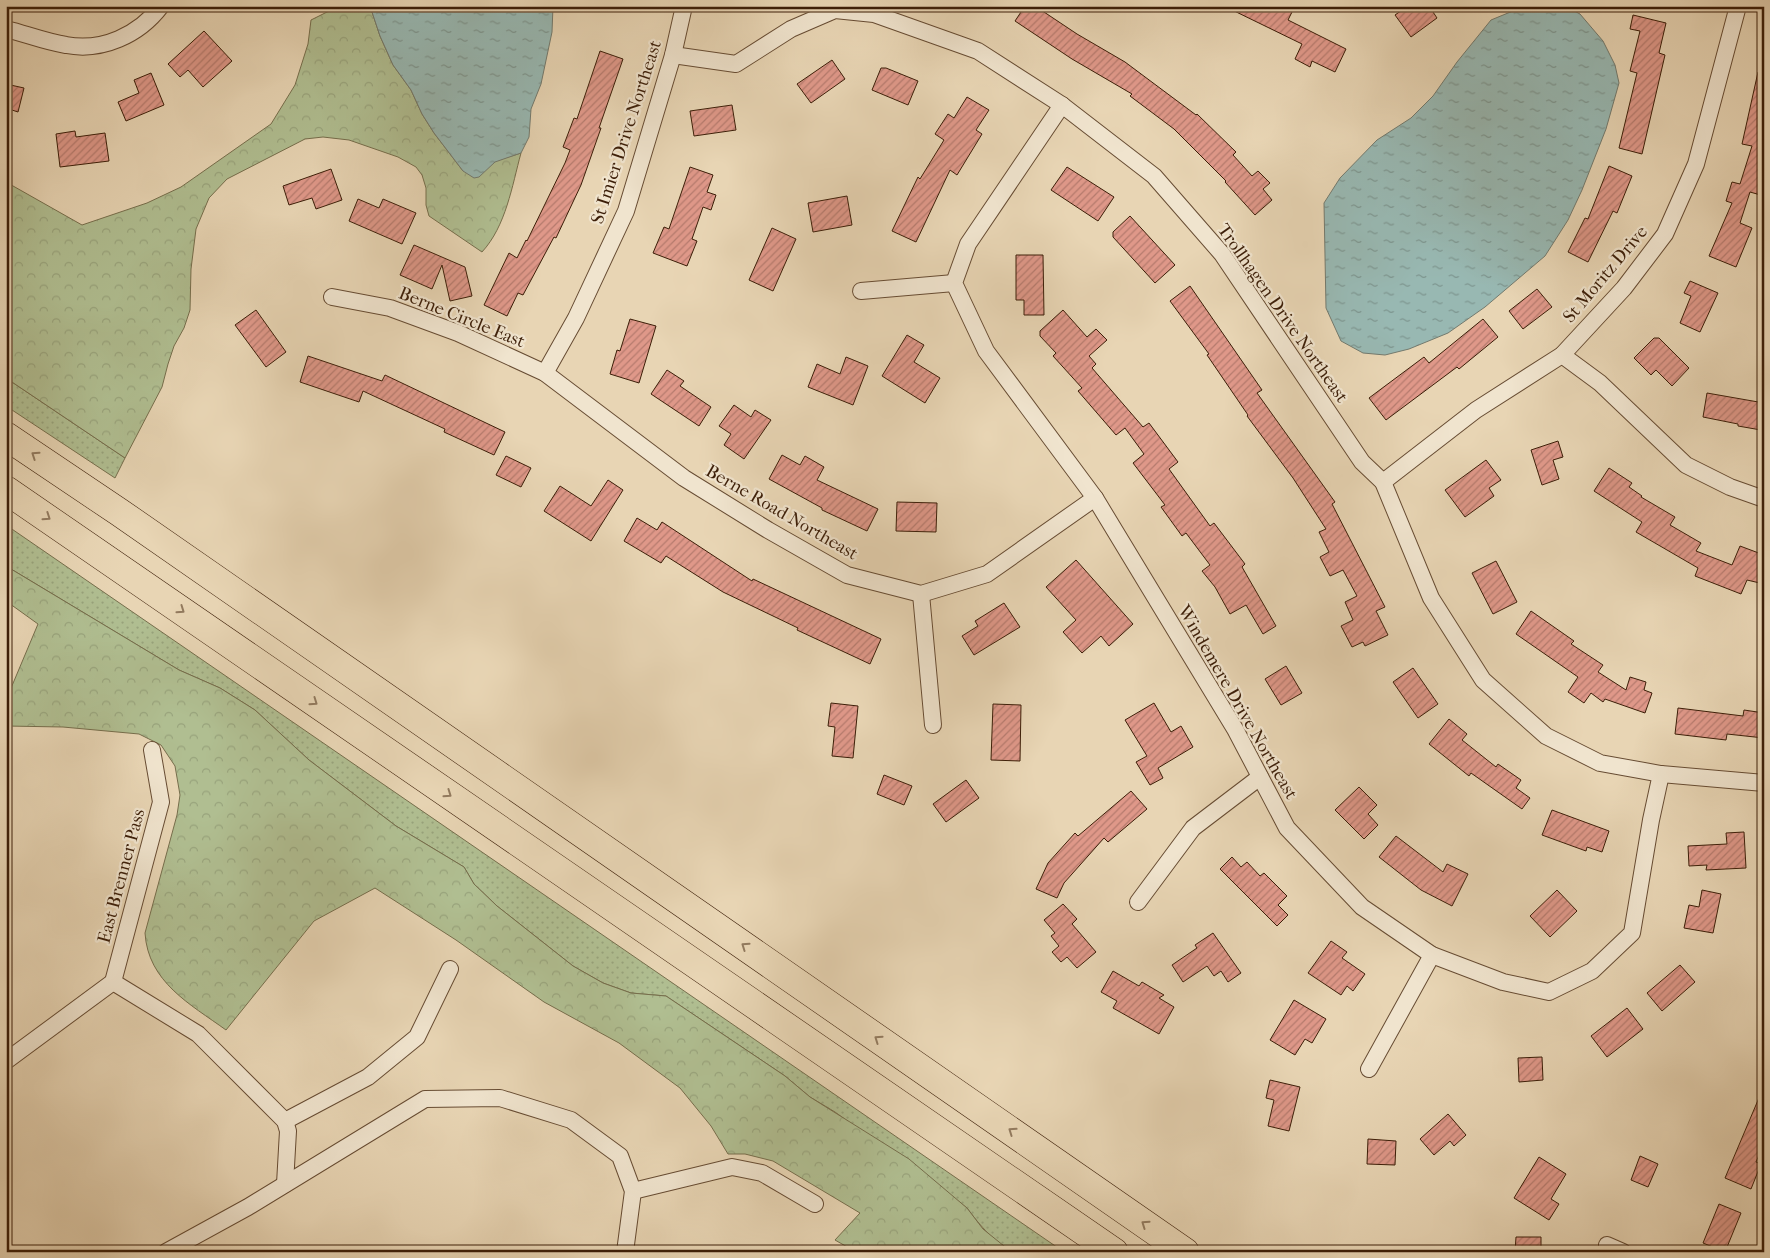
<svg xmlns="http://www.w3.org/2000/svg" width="1770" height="1258" viewBox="0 0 1770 1258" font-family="'IM FELL French Canon',serif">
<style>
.grass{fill:url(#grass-dots);stroke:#766e4c}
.forest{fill:url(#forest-crowns);stroke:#766e4c}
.water{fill:url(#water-ripples);stroke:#737a6e}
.building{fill:url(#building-hatch);stroke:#3c1e08}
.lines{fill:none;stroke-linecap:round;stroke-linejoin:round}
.minor-casing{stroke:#674c33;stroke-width:18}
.motorway-casing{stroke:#3c1e08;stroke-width:29}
.minor{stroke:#f0e4ce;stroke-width:16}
.motorway{stroke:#e8d5b4;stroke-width:28}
.oneway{stroke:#927a5e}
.labels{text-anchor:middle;stroke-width:4.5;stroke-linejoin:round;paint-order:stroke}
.street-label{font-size:18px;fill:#3c1e08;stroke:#f0e4ce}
</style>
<defs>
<pattern id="grass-dots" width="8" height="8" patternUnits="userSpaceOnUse" patternTransform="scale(1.25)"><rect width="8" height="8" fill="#b0be91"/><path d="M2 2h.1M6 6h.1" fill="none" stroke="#98a37c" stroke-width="1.8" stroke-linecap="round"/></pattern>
<pattern id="forest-crowns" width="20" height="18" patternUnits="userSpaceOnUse" patternTransform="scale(1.25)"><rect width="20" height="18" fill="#b0be91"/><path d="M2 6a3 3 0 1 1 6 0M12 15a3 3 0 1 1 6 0" fill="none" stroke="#98a37c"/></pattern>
<pattern id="water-ripples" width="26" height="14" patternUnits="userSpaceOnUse" patternTransform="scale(1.25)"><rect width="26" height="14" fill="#98b8b2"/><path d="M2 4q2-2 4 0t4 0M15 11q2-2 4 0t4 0" fill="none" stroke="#7d958f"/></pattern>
<pattern id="building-hatch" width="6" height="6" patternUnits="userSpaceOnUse" patternTransform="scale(1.25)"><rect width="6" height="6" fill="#df9889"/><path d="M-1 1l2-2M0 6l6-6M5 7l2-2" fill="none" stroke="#b67b6e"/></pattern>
</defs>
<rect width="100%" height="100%" fill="#e8d5b4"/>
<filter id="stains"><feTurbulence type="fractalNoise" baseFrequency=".004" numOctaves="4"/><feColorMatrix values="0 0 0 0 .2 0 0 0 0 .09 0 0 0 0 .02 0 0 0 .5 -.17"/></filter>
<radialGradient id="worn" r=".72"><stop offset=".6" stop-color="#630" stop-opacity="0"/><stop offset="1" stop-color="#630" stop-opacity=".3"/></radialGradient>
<g class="grass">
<polygon points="6,378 125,458 115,478 6,406"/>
<path d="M6,525L1064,1252C1050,1252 1030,1254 1017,1252C998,1248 978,1223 967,1208L835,1112L810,1097L785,1076L666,996L631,993L603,983L573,966L497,906L474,884L464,867L396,826L309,760L255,710L220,688L179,670L6,566Z"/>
</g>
<g class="forest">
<path d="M339,6H370L380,36L393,65L411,90L422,114L434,133L463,171L521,153C512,186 506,226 482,252L429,216L426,205V188L422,175L416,167L398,157L349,140L323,137L305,139L227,179L209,198L196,229L191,269L190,310L184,328L174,346L168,364L162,387L125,458L6,378V182L82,225L147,203L181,187L271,124L295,85L308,44L311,20Z"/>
<path d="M6,566L179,670L220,688L255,710L309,760L396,826L464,867L474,884L497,906L573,966L603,983L631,993L666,996L785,1076L810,1097L909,1159L967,1208L983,1229L1004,1246L1016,1252H856L835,1240L860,1213L773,1161L745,1154H728L711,1126L680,1088L619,1043L544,1002L456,940L375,888L314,921L226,1030C190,1004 148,982 145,933L177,815L180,795L175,766L161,745L139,734L63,727L6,726V700L38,624L6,601Z"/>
</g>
<g class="water">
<polygon points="370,6 553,6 552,32 541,84 531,109 529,137 521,153 495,162 479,177 474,178 463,171 434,133 422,114 411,90 393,65 380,36"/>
<polygon points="1525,6 1565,6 1580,14 1603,41 1615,65 1619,83 1606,129 1582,190 1568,220 1545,256 1485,307 1448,333 1409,349 1385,355 1363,353 1341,341 1326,308 1324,203 1340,178 1377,140 1411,118 1433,96 1457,62 1491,20"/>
</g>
<g class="building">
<polygon points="1025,6 1035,6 1077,34 1125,62 1196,115 1197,114 1236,152 1233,155 1252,176 1258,171 1270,183 1263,189 1272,200 1255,215 1225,182 1226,181 1174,129 1130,96 1132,94 1072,59 1015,21"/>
<polygon points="1224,6 1295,6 1288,20 1346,49 1335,72 1312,61 1310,67 1295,59 1302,44"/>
<polygon points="1408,6 1429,6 1437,18 1411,37 1395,15"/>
<polygon points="1633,15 1666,23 1659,53 1665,55 1642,154 1619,148 1637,73 1630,71 1640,31 1630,29"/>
<polygon points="204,31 232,61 203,87 188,70 180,77 168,64"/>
<polygon points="600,51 623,59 599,128 601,128 581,185 556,238 554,237 523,295 518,293 507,316 484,305 509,253 517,258 526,240 527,241 565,163 570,150 563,147 574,118 577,119"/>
<polygon points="832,60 845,79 811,103 797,84"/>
<polygon points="881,68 886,68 918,81 908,105 872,90"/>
<polygon points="1758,72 1764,73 1764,196 1750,192 1740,223 1752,228 1736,267 1709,256 1732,203 1726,201 1732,182 1740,184 1752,146 1742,144"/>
<polygon points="151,73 164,105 126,121 118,102 139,93 134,80"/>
<polygon points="6,84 24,88 18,112 6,108"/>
<polygon points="967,97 989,110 976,130 982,134 957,175 950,170 916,242 892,231 918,177 920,179 944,140 935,134 948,114 954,118"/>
<polygon points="732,105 736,130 694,136 690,111"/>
<polygon points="75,131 76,137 105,133 109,161 60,167 56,134"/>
<polygon points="1609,166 1632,176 1617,213 1613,211 1588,262 1568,252 1585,218 1588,219"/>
<polygon points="690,167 713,175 707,192 716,195 711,210 703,207 692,239 697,241 687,266 653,253 664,227 669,229"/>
<polygon points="1067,167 1114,197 1098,221 1051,190"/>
<polygon points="331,169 342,200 316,209 312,198 289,205 283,186"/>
<polygon points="847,196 852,225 813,232 808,203"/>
<polygon points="358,199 379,208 383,199 416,213 402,244 349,221"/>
<polygon points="1130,216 1175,265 1155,283 1113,237 1113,232"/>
<polygon points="772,228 796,239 773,291 749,280"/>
<polygon points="414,245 465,267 472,296 450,301 442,265 432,289 400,275"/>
<polygon points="1016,255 1043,255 1044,315 1024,315 1024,300 1016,300"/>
<polygon points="1690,281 1718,293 1700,332 1680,323 1691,296 1684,293"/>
<polygon points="1190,286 1262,390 1257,393 1335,502 1332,504 1385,607 1376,611 1388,635 1365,646 1363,642 1352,647 1341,626 1353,620 1345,602 1357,596 1343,570 1330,576 1320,557 1329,552 1319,532 1326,529 1293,478 1247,416 1248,415 1207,355 1209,354 1170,301"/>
<polygon points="1537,289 1552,307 1523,329 1509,311"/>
<polygon points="256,310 286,352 266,367 235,325"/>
<polygon points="1063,310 1087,337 1096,329 1107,340 1089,356 1096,364 1092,368 1143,427 1149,423 1178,462 1169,469 1210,526 1214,523 1245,564 1242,567 1276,626 1263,634 1246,605 1230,614 1215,587 1202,571 1210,565 1186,533 1182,536 1161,507 1165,505 1133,463 1144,454 1125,428 1116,435 1078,391 1082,388 1053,356 1056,353 1040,336 1040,331"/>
<polygon points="630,319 656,326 639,383 610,374 617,350 620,351"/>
<polygon points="1483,319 1498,337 1459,369 1457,367 1386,420 1369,398 1424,357 1429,363"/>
<polygon points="907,335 924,345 914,362 940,378 925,403 882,376"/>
<polygon points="1654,338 1659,338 1689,368 1672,386 1656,370 1651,375 1634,358"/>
<polygon points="308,356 382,381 385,375 505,432 494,455 444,432 445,429 363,391 359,402 300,382"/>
<polygon points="846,357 868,366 853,405 808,387 817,364 840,374"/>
<polygon points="667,370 684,381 680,386 711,407 699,426 651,394"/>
<polygon points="1707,393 1764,403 1761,430 1738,426 1738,424 1703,417"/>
<polygon points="734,405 751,417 755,410 771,420 744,459 724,445 731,434 719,426"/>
<polygon points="1558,441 1563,457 1553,460 1559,479 1542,485 1531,450"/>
<polygon points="782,455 800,465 805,456 824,467 817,480 878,509 867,531 822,510 822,508 769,479"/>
<polygon points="506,456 531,468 521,487 496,475"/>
<polygon points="1486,460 1501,480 1489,488 1494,496 1465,517 1445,490"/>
<polygon points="1609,468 1632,483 1629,487 1642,496 1641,497 1675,517 1670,525 1701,543 1696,551 1732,565 1740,546 1764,555 1764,584 1747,580 1741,594 1695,576 1698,568 1636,532 1642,522 1594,491"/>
<polygon points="608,480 623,490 591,541 544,511 560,486 591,506"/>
<polygon points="897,502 937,503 936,532 896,531"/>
<polygon points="637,518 657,530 662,522 752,581 753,579 881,639 870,664 797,630 798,628 723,592 666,556 661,563 624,541"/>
<polygon points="1076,560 1133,624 1109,646 1101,636 1082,653 1063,632 1076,620 1046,587"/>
<polygon points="1496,561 1517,602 1493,614 1472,573"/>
<polygon points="1004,603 1020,627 974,655 962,636 978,626 975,621"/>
<polygon points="1531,611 1574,641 1571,644 1603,665 1598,672 1626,690 1630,677 1646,682 1644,690 1652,693 1645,713 1605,699 1603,702 1591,693 1584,703 1568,692 1578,677 1516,634"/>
<polygon points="1286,666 1302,693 1281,705 1265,679"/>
<polygon points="1413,668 1438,704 1418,718 1393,682"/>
<polygon points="831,703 858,706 853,758 832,756 835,727 828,726"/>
<polygon points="1154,703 1171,732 1181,726 1193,747 1158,768 1163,778 1150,785 1136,762 1147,756 1125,720"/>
<polygon points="993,704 1021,705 1020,761 991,760"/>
<polygon points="1678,708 1743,716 1744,710 1764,713 1764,738 1727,734 1726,740 1675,734"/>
<polygon points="1449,719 1467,734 1462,740 1496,767 1498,764 1521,780 1516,788 1530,798 1522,809 1471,773 1469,776 1429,744"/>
<polygon points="884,775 912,786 904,805 877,794"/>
<polygon points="966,780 979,798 946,822 933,804"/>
<polygon points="1359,787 1377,805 1368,814 1378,825 1364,839 1335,810"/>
<polygon points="1131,791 1147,809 1108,842 1104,838 1064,883 1057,898 1036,889 1048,863 1075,833 1078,836"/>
<polygon points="1552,810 1609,831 1602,852 1587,847 1586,851 1542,835"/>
<polygon points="1744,832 1746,868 1706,870 1707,865 1689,866 1688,846 1727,844 1726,833"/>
<polygon points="1396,836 1443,872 1447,864 1468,874 1452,906 1421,890 1379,857"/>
<polygon points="1232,857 1241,867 1247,862 1260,876 1264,873 1287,896 1278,905 1288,915 1277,926 1220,869"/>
<polygon points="1557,890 1577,911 1550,937 1530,916"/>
<polygon points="1702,890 1721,894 1713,933 1684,928 1689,905 1699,907"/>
<polygon points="1063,904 1077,919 1072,924 1096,952 1077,968 1067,957 1061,962 1052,952 1059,946 1051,936 1055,933 1044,920"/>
<polygon points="1213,933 1241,973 1228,982 1221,971 1214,976 1207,966 1183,982 1172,965 1197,948 1195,945"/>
<polygon points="1331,941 1347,952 1342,958 1365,974 1353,991 1347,986 1341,995 1308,973"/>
<polygon points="1680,965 1695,982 1662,1011 1647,993"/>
<polygon points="1113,971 1139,986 1142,982 1164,995 1159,998 1174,1007 1159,1034 1113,1008 1117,1001 1101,992"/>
<polygon points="1294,1000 1326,1019 1312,1043 1305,1039 1295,1055 1270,1040"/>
<polygon points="1627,1008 1643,1029 1607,1057 1591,1036"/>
<polygon points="1542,1057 1543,1080 1519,1082 1518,1058"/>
<polygon points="1270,1080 1300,1087 1289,1131 1268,1126 1274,1100 1266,1098"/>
<polygon points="1764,1086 1764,1143 1756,1162 1761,1164 1751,1189 1725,1178"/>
<polygon points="1448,1114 1466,1135 1454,1146 1450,1141 1434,1155 1420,1139"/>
<polygon points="1368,1139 1396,1141 1395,1165 1367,1164"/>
<polygon points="1640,1156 1658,1164 1648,1187 1631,1180"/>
<polygon points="1539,1157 1566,1174 1551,1199 1559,1204 1549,1220 1514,1198"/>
<polygon points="1719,1204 1741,1213 1725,1252 1703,1243"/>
<polygon points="1516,1237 1541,1237 1541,1252 1515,1252"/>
</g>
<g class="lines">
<defs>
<g id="minor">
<path d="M6,29C26,34 46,42 66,45C102,52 139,35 161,6"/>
<polyline points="673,55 736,64 791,29 835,10 874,14 978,51 1062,105 1154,176 1222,254 1362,462 1383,482 1431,598 1483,680 1546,736 1600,763 1661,774 1764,783"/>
<polyline points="1062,105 968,244 954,283 986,351 1095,498 1235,729 1287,828 1362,907 1432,955 1503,982 1549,992 1592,971 1632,933 1651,820 1661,774"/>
<polyline points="861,291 954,283"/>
<polyline points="332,297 390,308 458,333 545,373 684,478 768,530 847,575 921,594 987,574 1095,498"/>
<polyline points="1562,355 1600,383 1686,465 1730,487 1764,499"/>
<polyline points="545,373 576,318 626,211 673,55 684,6"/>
<polyline points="1383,482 1476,410 1562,355 1624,288 1665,234 1696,164 1738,6"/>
<polyline points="921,594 933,725"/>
<polyline points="1138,902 1193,828 1260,777"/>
<polyline points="113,982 198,1034 285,1121 288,1131 285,1184"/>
<polyline points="113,982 161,802 152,750"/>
<polyline points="6,1061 113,982"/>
<polyline points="1369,1069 1432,955"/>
<polyline points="285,1121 368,1077 417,1037 450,969"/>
<polyline points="633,1191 732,1167 762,1173 815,1204"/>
<polyline points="1607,1245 1623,1252"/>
<polyline points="166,1252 248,1207 425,1099 500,1098 571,1120 620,1156 633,1191 625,1252"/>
</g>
<g id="motorway">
<polyline points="6,436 119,512 1185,1252"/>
<polyline points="6,490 1114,1252"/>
</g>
</defs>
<use href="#minor" class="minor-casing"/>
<use href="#motorway" class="motorway-casing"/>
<use href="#minor" class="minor"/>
<use href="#motorway" class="motorway"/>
</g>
<defs><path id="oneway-chevron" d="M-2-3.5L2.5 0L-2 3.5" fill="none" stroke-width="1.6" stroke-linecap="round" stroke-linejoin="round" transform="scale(1.25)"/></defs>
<g class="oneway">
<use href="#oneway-chevron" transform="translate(35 455) rotate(-146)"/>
<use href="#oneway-chevron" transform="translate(47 517) rotate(34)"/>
<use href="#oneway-chevron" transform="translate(181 610) rotate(35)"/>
<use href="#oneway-chevron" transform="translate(314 702) rotate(35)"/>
<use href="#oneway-chevron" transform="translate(448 794) rotate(35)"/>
<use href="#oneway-chevron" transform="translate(745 946) rotate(-145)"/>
<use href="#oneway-chevron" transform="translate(878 1039) rotate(-145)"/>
<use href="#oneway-chevron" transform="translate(1012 1131) rotate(-145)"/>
<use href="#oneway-chevron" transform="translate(1145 1224) rotate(-145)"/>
</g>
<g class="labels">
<g class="street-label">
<text transform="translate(626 132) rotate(-72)" y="6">St Imier Drive Northeast</text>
<text transform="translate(1605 274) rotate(-50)" y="6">St Moritz Drive</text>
<text transform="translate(1283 313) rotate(55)" y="6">Trollhagen Drive Northeast</text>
<text transform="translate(462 317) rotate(22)" y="6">Berne Circle East</text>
<text transform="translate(782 512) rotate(30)" y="6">Berne Road Northeast</text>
<text transform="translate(1238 702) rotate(60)" y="6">Windemere Drive Northeast</text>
<text transform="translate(121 876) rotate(-75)" y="6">East Brenner Pass</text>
</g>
</g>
<rect width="1770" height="1258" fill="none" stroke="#e8d5b4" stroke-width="25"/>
<rect x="8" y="8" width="1755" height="1243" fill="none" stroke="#3c1e08" stroke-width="2.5"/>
<rect x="12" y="12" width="1745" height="1233" fill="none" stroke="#3c1e08"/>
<rect width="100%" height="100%" filter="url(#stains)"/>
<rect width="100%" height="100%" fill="url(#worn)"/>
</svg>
